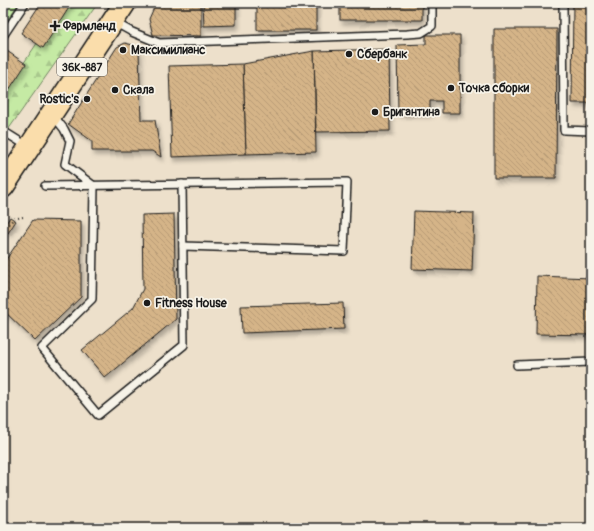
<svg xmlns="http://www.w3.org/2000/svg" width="594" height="531" viewBox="0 0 594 531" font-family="Pangolin,sans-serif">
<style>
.forest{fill:url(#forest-firs);stroke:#708360}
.building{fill:url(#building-back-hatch);stroke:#1c1c1c;filter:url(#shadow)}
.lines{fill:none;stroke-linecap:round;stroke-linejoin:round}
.lane-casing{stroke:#1c1c1c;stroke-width:10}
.primary-casing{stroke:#1c1c1c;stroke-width:24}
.path{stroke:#1c1c1c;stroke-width:2;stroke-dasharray:1 3;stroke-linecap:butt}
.lane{stroke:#f7f3e8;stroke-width:7}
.primary{stroke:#faddab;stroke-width:21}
.poi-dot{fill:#1c1c1c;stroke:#f7f3e8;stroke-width:1.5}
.labels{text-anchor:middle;stroke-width:3.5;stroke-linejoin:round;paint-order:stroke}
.shield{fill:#f7f3e8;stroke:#5e5c59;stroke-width:1}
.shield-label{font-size:11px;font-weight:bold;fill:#1c1c1c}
.poi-label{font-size:12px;font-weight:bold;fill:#1c1c1c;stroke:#f7f3e8;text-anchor:start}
</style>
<defs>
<pattern id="forest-firs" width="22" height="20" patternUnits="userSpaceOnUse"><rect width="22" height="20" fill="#c5eaa4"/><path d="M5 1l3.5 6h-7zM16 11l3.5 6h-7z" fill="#a9c88d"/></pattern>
<pattern id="building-back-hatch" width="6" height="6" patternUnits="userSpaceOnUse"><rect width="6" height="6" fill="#d5b488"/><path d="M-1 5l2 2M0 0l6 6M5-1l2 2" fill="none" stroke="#b69a75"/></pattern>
<filter id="shadow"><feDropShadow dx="2.5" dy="4" stdDeviation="2" flood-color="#0004"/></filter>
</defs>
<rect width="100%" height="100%" fill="#ede0cb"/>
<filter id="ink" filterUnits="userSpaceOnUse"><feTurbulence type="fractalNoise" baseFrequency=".025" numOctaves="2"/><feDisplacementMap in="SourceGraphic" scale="8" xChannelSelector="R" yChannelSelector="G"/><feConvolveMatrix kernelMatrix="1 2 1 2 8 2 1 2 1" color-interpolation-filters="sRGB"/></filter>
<g filter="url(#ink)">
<g class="forest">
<polygon points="3,3 19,3 8,19 3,16"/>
<polygon points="64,3 98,3 3,137 3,94"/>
</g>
<g class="building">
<polygon points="41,3 72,3 43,48 21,33"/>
<polygon points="156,3 201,3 201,36 153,35 149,19"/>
<polygon points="203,3 236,3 236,25 204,26"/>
<rect x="257" y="3" width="59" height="27"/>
<rect x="340" y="3" width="82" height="17"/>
<polygon points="573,3 591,3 591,103 572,103"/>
<polygon points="494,29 557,29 556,178 494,178"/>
<polygon points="426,35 460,35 460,113 442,113 442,101 430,101 430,113 398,113 397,45 426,44"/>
<polygon points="125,43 133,45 139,51 141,120 155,120 161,157 152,151 92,151 92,141 68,124 115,50 117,47"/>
<polygon points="4,49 26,64 3,99 3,51"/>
<polygon points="389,49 390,131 316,132 314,51"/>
<polygon points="314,51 316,152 246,154 243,64"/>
<polygon points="243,64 246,154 172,157 169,66"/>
<polygon points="414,211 474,213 472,271 412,269"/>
<polygon points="174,214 176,319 105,378 82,350 133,308 143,289 142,215"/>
<polygon points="10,217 16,221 8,233 3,230 3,228"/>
<polygon points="33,220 81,221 81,297 35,341 3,310 3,264"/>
<polygon points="537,276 591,278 591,335 536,334"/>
<polygon points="343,303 344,329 242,333 241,306"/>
<polygon points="3,420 4,528 3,528"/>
</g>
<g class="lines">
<defs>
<g id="lane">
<polyline points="563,3 564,130 591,131"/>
<polyline points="114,22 132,32 159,43 407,34 421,33 432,26 432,3"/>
<polyline points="3,36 25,3"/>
<polyline points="53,115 64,129 70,141 65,164 94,186 92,299 42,348 98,415 184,345 182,184"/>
<polyline points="3,131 27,146"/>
<polyline points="45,186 347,182 344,251 183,246"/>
<polyline points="517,365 591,362"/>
</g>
<polyline id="primary" points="3,187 125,3"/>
</defs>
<use href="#lane" class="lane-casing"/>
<use href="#primary" class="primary-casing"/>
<polyline class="path" points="7,228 13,219 23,217"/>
<use href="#lane" class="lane"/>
<use href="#primary" class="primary"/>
</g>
</g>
<g class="poi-dot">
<path d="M53 20h4v4h4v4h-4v4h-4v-4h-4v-4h4z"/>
<circle cx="123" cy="50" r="4"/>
<circle cx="349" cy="54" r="4"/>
<circle cx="451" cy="88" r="4"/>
<circle cx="115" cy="90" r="4"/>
<circle cx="87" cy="99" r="4"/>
<circle cx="375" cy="112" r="4"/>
<circle cx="147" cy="303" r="4"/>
</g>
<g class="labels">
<rect class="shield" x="57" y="58" width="50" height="18" rx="3"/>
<g class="shield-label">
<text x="82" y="71">36К-887</text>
</g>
<g class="poi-label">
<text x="63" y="30">Фармленд</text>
<text x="131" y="54">Максимилианс</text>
<text x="357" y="58">Сбербанк</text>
<text x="459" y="92">Точка сборки</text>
<text x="123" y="94">Скала</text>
<text x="79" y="103" text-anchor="end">Rostic's</text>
<text x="383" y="116">Бригантина</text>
<text x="155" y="307">Fitness House</text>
</g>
</g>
<rect width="594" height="531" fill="none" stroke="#f7f3e8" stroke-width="16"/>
<rect x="8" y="8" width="578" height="515" fill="none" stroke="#1c1c1c" stroke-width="1.5" filter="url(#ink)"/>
</svg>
